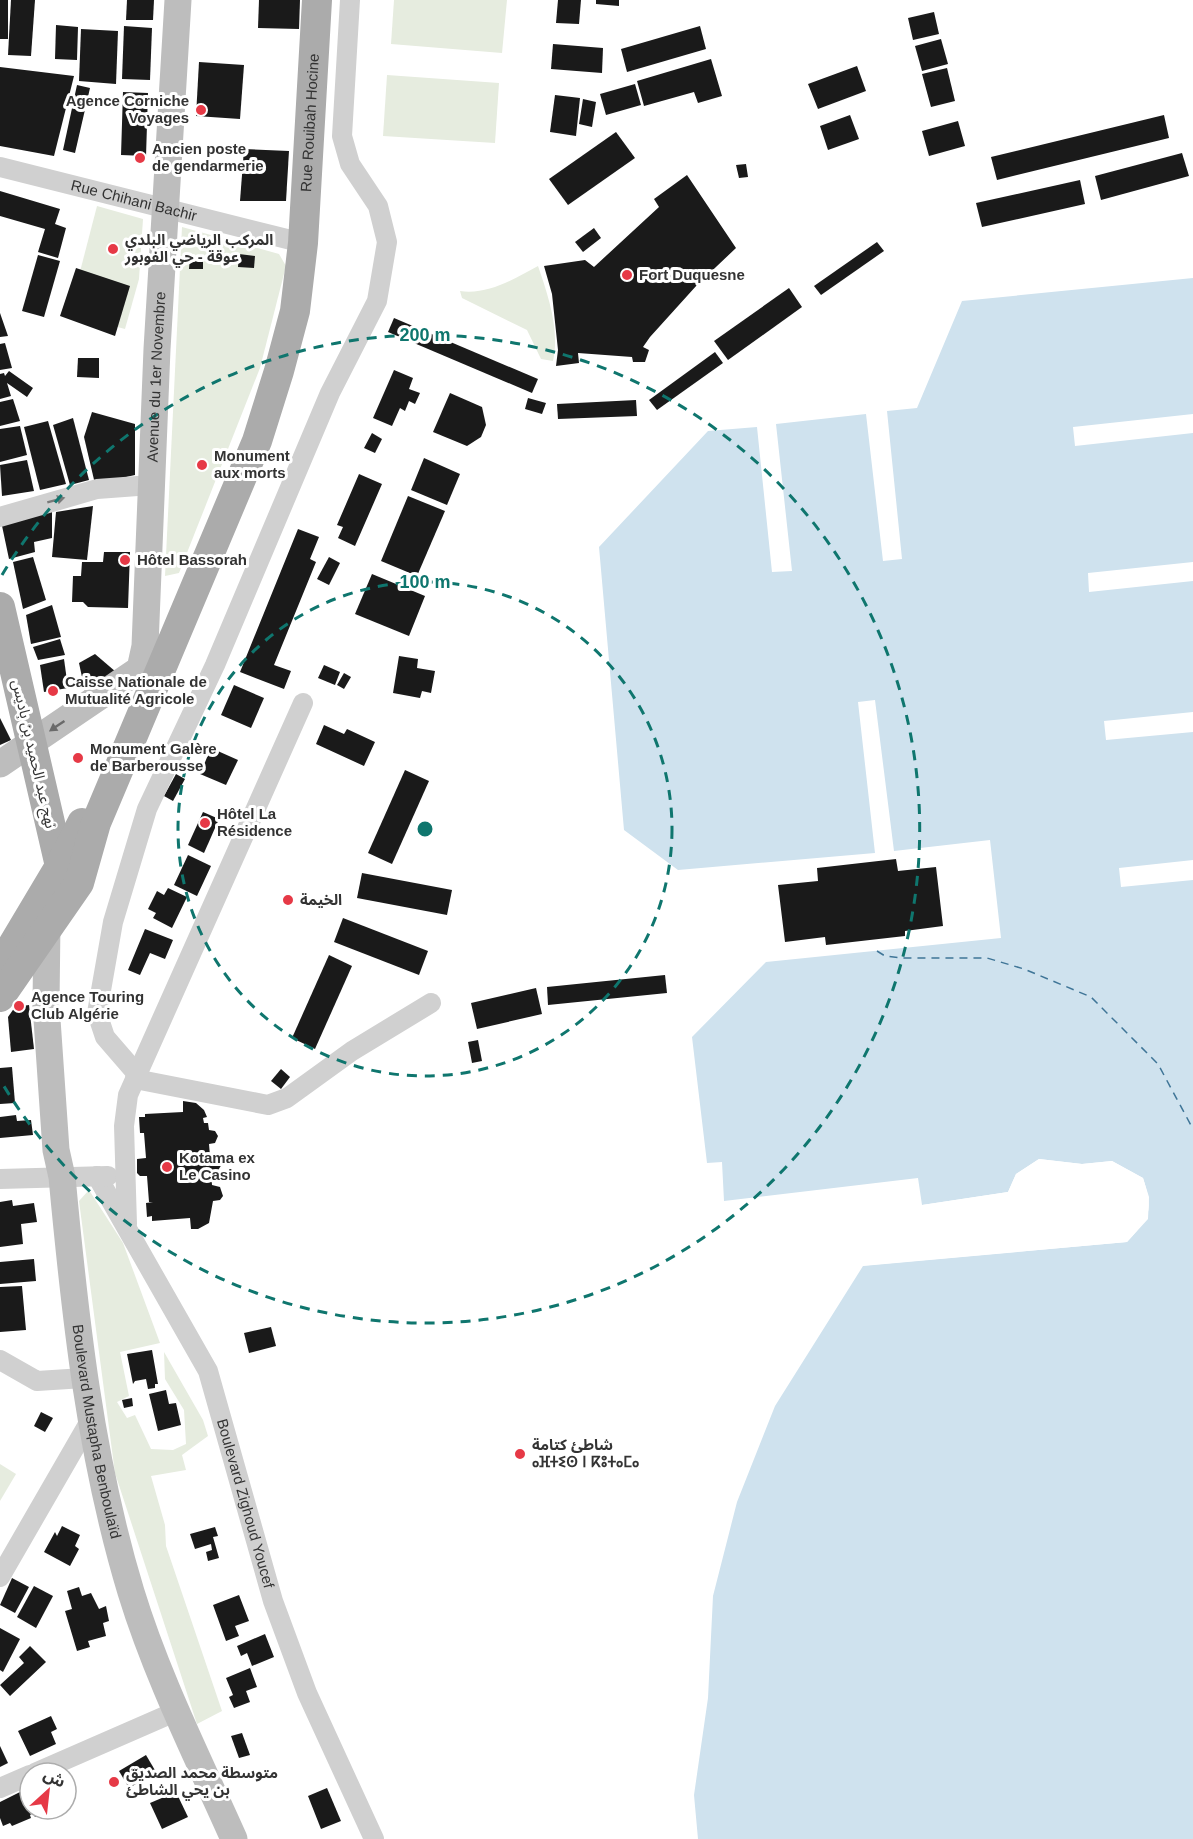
<svg xmlns="http://www.w3.org/2000/svg" width="1193" height="1839" viewBox="0 0 1193 1839" font-family="Helvetica,'Noto Sans Arabic','Noto Sans Tifinagh',sans-serif">
<style>
.green{fill:#e6ecdf}
.water{fill:#cfe2ee}
.pier{fill:#fff}
.lines{fill:none;stroke-linecap:round;stroke-linejoin:round}
.ferry{stroke:#3f7597;stroke-width:1.5;stroke-dasharray:8 6;stroke-linecap:butt}
.building{fill:#1a1a1a}
.minor{stroke:#d0d0d0;stroke-width:20}
.secondary{stroke:#bdbdbd;stroke-width:27}
.primary{stroke:#ababab;stroke-width:30}
.oneway{fill:#7a7a7a}
.oneway2{fill:#6a6a6a}
.ring{fill:none;stroke:#0f766e;stroke-width:3;stroke-dasharray:10 8}
.poi-dot{fill:#e63946;stroke:#fff;stroke-width:2}
.labels{text-anchor:middle;stroke-width:6;stroke-linejoin:round;paint-order:stroke}
.poi-label{font-size:15px;font-weight:bold;fill:#333;stroke:#fff;text-anchor:start}
.street-label{font-size:15px;fill:#333;stroke:#fff}
.centre{fill:#0f766e;stroke:#fff;stroke-width:3}
.ring-label{font-size:18px;text-anchor:middle;font-weight:bold;fill:#0f766e;stroke:#fff;stroke-width:6;stroke-linejoin:round;paint-order:stroke}
</style>
<rect width="100%" height="100%" fill="#fff"/>
<g class="green">
<polygon points="394,0 507,0 502,53 391,44"/>
<polygon points="387,75 499,83 495,143 383,136"/>
<polygon points="97,206 143,219 139,279 125,329 69,314"/>
<polygon points="182,227 279,254 286,266 260,368 179,573 165,576"/>
<path d="M538,266C548,295 560,330 553,361L541,359L527,330L462,298L460,291C488,295 514,279 538,266Z"/>
<polygon points="89,1190 123,1243 160,1343 120,1352 129,1396 117,1402 127,1418 135,1415 151,1449 173,1450 186,1444 184,1410 165,1379 164,1352 203,1420 208,1436 182,1455 186,1470 151,1476 165,1525 166,1546 222,1711 197,1724 115,1473 79,1201"/>
<polygon points="0,1464 16,1474 0,1501"/>
</g>
<path class="water" d="M1193,278V414L1073,427L1075,446L1193,433V562L1088,573L1089,592L1193,581V712L1104,721L1106,740L1193,732V860L1119,868L1121,887L1193,880V1839H698L694,1795L708,1698L713,1596L737,1502L775,1406L863,1266L1127,1242C1150,1216 1154,1212 1143,1178L1112,1161L1082,1164L1039,1159L1016,1174L1008,1192L922,1205L918,1178L724,1201L722,1162L707,1163L692,1037L766,962L1001,938L990,840L894,851L875,700L858,702L875,853L678,870L624,830L599,547L708,431L757,427L772,572L792,571L776,424L866,414L883,561L902,559L887,411L917,408L962,301Z"/>
<polygon class="pier" points="1039,1159 1082,1164 1112,1161 1143,1178 1149,1197 1148,1219 1127,1242 859,1266 862,1263 1126,1239 1145,1218 1146,1197 1141,1180 1112,1164 1082,1167 1040,1162 1018,1176 1009,1195 923,1208 922,1205 1008,1192 1016,1174"/>
<g class="lines">
<polyline class="ferry" points="877,951 885,956 901,958 987,958 1024,969 1091,997 1158,1064 1193,1129"/>
</g>
<g class="building">
<rect x="0" y="0" width="8" height="39"/>
<polygon points="11,0 35,0 31,56 8,55"/>
<polygon points="127,0 154,0 153,20 126,20"/>
<polygon points="259,0 300,0 299,29 258,28"/>
<polygon points="558,0 581,0 579,24 556,23"/>
<polygon points="596,0 619,0 619,6 596,4"/>
<polygon points="934,12 939,34 913,40 908,18"/>
<polygon points="56,25 78,27 77,60 55,59"/>
<polygon points="124,26 152,28 150,80 122,79"/>
<polygon points="700,26 706,49 627,72 621,49"/>
<polygon points="81,29 118,31 116,84 79,81"/>
<polygon points="941,39 948,64 922,71 915,46"/>
<polygon points="553,44 603,48 602,73 551,69"/>
<polygon points="711,59 722,96 698,103 694,92 644,106 637,81"/>
<polygon points="199,62 244,65 240,119 196,116"/>
<polygon points="857,66 866,91 818,109 808,84"/>
<polygon points="0,67 74,76 54,156 0,146"/>
<polygon points="947,68 955,101 931,107 922,74"/>
<polygon points="635,84 641,105 606,115 600,94"/>
<polygon points="77,85 90,88 75,153 63,150"/>
<polygon points="123,92 148,93 146,156 121,155"/>
<polygon points="555,95 580,98 576,136 550,132"/>
<polygon points="583,99 596,102 592,127 579,124"/>
<polygon points="850,115 859,139 828,150 820,126"/>
<polygon points="1164,115 1169,138 997,180 991,157"/>
<polygon points="958,121 965,146 929,156 922,131"/>
<polygon points="616,132 635,158 568,205 549,179"/>
<polygon points="244,149 289,151 286,201 240,201"/>
<polygon points="1182,153 1189,176 1101,200 1095,176"/>
<polygon points="746,164 748,177 739,178 736,165"/>
<polygon points="687,175 736,248 697,285 650,337 643,347 649,350 645,362 633,362 632,357 578,353 579,363 556,366 558,350 552,294 544,266 585,260 594,267 659,207 654,199"/>
<polygon points="1080,180 1085,204 982,227 976,203"/>
<polygon points="0,191 60,209 55,224 66,228 58,258 38,252 45,229 0,216"/>
<polygon points="594,228 601,238 583,252 575,242"/>
<polygon points="877,242 884,251 821,295 814,286"/>
<polygon points="239,254 255,256 254,268 238,267"/>
<polygon points="38,255 60,261 44,317 22,311"/>
<polygon points="190,256 203,257 203,269 189,269"/>
<polygon points="76,268 130,286 115,336 60,316"/>
<polygon points="789,288 802,307 728,360 714,341"/>
<polygon points="0,313 8,336 0,337"/>
<polygon points="394,318 538,379 532,393 388,332"/>
<polygon points="5,343 12,368 0,370 0,344"/>
<polygon points="715,352 723,363 657,410 649,400"/>
<polygon points="78,358 99,358 99,378 77,377"/>
<polygon points="394,370 413,378 409,389 420,393 415,404 409,401 405,411 400,408 392,426 373,418"/>
<polygon points="9,371 33,388 27,397 7,383 11,396 0,399 0,374 4,373 5,376"/>
<polygon points="450,393 482,407 486,425 481,437 467,446 433,432"/>
<polygon points="528,398 546,403 542,414 525,409"/>
<polygon points="13,399 20,421 0,426 0,402"/>
<polygon points="636,400 637,416 558,419 557,404"/>
<polygon points="92,412 135,424 135,475 95,484 84,437"/>
<polygon points="73,418 89,480 70,485 53,425"/>
<polygon points="48,421 66,484 40,490 24,427"/>
<polygon points="20,426 27,455 0,462 0,429"/>
<polygon points="372,433 382,439 375,453 364,448"/>
<polygon points="424,458 460,474 447,505 411,490"/>
<polygon points="27,460 34,491 2,496 0,465"/>
<polygon points="359,474 382,484 355,546 338,538 343,527 337,525"/>
<polygon points="408,496 445,511 417,576 381,561"/>
<polygon points="93,506 87,560 52,557 56,512"/>
<polygon points="52,507 52,538 34,542 35,552 9,559 1,521"/>
<polygon points="298,529 319,537 310,559 316,562 274,665 291,671 284,689 240,672"/>
<polygon points="104,552 130,552 128,608 88,607 83,602 72,602 73,576 81,576 82,562 103,562"/>
<polygon points="33,557 46,600 23,609 13,562"/>
<polygon points="329,557 340,563 329,585 317,579"/>
<polygon points="372,574 425,596 409,636 355,614"/>
<polygon points="52,605 61,637 31,644 26,615"/>
<polygon points="60,639 65,655 38,660 33,647"/>
<polygon points="95,654 116,672 86,696 79,663"/>
<polygon points="399,656 418,659 417,668 435,671 431,693 422,691 420,698 393,693"/>
<polygon points="64,659 68,688 44,692 40,665"/>
<polygon points="324,665 340,672 335,685 318,678"/>
<polygon points="344,673 351,677 344,689 337,685"/>
<polygon points="234,685 264,698 251,728 221,715"/>
<polygon points="0,718 11,740 0,745"/>
<polygon points="324,725 344,734 347,729 375,742 364,766 316,744"/>
<polygon points="211,748 238,760 226,785 200,774"/>
<polygon points="405,770 429,781 392,864 368,853"/>
<polygon points="176,774 185,779 173,801 164,796"/>
<polygon points="203,812 219,819 204,853 188,845"/>
<polygon points="188,855 211,866 197,896 174,885"/>
<polygon points="896,859 898,871 936,867 943,926 905,931 905,936 826,945 825,937 785,942 778,885 818,881 817,868"/>
<polygon points="362,873 452,890 447,915 357,898"/>
<polygon points="168,888 187,897 172,928 153,918 156,913 148,909 157,891 164,895"/>
<polygon points="343,918 428,951 419,975 334,942"/>
<polygon points="145,929 173,940 165,959 150,953 140,975 128,970"/>
<polygon points="329,955 352,966 315,1049 292,1038"/>
<polygon points="665,975 667,993 548,1005 547,987"/>
<polygon points="536,988 542,1014 477,1029 471,1003"/>
<polygon points="29,1005 34,1049 11,1052 8,1017 15,1007"/>
<polygon points="478,1040 482,1061 472,1063 468,1042"/>
<polygon points="12,1067 15,1103 0,1104 0,1068"/>
<polygon points="281,1069 290,1077 281,1089 271,1081"/>
<polygon points="183,1101 196,1103 204,1110 207,1117 203,1118 204,1123 208,1123 209,1130 215,1131 218,1136 215,1143 209,1144 210,1156 219,1158 222,1164 217,1172 211,1172 212,1185 220,1187 223,1196 220,1200 213,1201 209,1223 198,1229 191,1229 190,1218 152,1221 152,1216 147,1217 146,1203 153,1202 149,1202 147,1176 140,1176 137,1173 137,1159 146,1158 144,1133 140,1133 139,1117 145,1117 145,1114 183,1112"/>
<polygon points="16,1115 17,1121 31,1120 33,1135 0,1138 0,1117"/>
<polygon points="12,1200 13,1206 34,1203 37,1222 21,1224 23,1244 0,1247 0,1202"/>
<polygon points="34,1259 36,1281 0,1284 0,1262"/>
<polygon points="22,1286 26,1330 0,1332 0,1287"/>
<polygon points="271,1327 276,1346 249,1353 244,1333"/>
<polygon points="152,1350 158,1384 155,1384 155,1388 148,1389 146,1379 135,1381 133,1384 127,1354"/>
<polygon points="166,1390 169,1404 176,1403 181,1425 158,1431 149,1394"/>
<polygon points="132,1398 133,1406 124,1408 122,1400"/>
<polygon points="41,1412 53,1418 45,1432 34,1426"/>
<polygon points="62,1526 80,1535 75,1546 79,1549 70,1566 44,1552 55,1532 57,1536"/>
<polygon points="215,1527 218,1536 213,1537 219,1558 208,1561 206,1552 212,1550 211,1544 195,1549 190,1534"/>
<polygon points="12,1578 29,1587 15,1613 0,1605"/>
<polygon points="34,1586 53,1596 36,1628 17,1617"/>
<polygon points="79,1587 82,1596 91,1593 99,1609 106,1606 109,1621 103,1623 106,1636 88,1641 90,1647 77,1651 65,1611 72,1609 67,1591"/>
<polygon points="239,1595 249,1621 235,1626 239,1636 226,1641 213,1605"/>
<polygon points="0,1628 20,1639 3,1672 0,1670"/>
<polygon points="265,1634 274,1657 252,1666 247,1653 241,1656 237,1646"/>
<polygon points="30,1646 46,1662 10,1696 0,1685 24,1663 19,1657"/>
<polygon points="250,1668 257,1687 246,1691 250,1702 234,1708 229,1697 233,1695 226,1678"/>
<polygon points="51,1716 57,1729 51,1732 56,1744 30,1756 18,1731"/>
<polygon points="242,1733 250,1755 239,1758 231,1736"/>
<polygon points="0,1746 8,1763 0,1767"/>
<polygon points="146,1755 156,1772 129,1788 119,1771"/>
<polygon points="30,1787 30,1809 45,1809 47,1812 35,1817 33,1813 30,1815 31,1818 12,1826 10,1823 3,1826 0,1818 0,1802"/>
<polygon points="327,1788 341,1821 321,1829 308,1796"/>
<polygon points="176,1792 188,1817 162,1829 150,1803"/>
</g>
<g class="lines">
<g class="minor">
<path id="s1" d="M0,167L303,243"/>
<polyline points="0,517 97,489 151,485"/>
<polyline points="137,1074 105,1037 97,1013 113,922 147,809 215,665 330,393 377,301 387,242 378,206 350,164 342,136 350,0"/>
<polyline points="135,1079 268,1105 287,1098 352,1051 431,1003"/>
<path id="s2" d="M97,1176L208,1371L273,1601L307,1693L374,1839"/>
<polyline points="0,1179 108,1176"/>
<polyline points="127,1224 124,1126 128,1095 303,703"/>
<polyline points="0,1360 37,1381 84,1378"/>
<polyline points="0,1577 90,1421"/>
<polyline points="35,1773 177,1711"/>
<polyline points="0,1788 30,1775"/>
</g>
<g class="secondary">
<path id="s3" d="M0,764L140,669L145,646L157,349L178,0"/>
<path id="s4" d="M47,921L46,1005L56,1150L62,1177C75,1317 90,1457 131,1592C157,1677 198,1758 234,1839"/>
</g>
<g class="primary">
<polyline points="0,607 60,866"/>
<polyline points="5,958 60,866 82,823"/>
<path id="s5" d="M0,997L79,883L96,823L257,441L279,371L295,311L303,243L317,0"/>
</g>
</g>
<defs><path id="oneway-solid" d="M-6-.8H1V-3.2L6.5 0L1 3.2V.8H-6Z" transform="scale(1.5)"/></defs>
<use class="oneway" href="#oneway-solid" transform="translate(56 500) rotate(-15)"/>
<use class="oneway2" href="#oneway-solid" transform="translate(57 726) rotate(146)"/>
<g class="ring">
<circle cx="425" cy="829" r="247"/>
<path d="M2 575A494 494 0 1 1 2 1083"/>
</g>
<g class="poi-dot">
<circle cx="201" cy="110" r="6"/>
<circle cx="140" cy="158" r="6"/>
<circle cx="113" cy="249" r="6"/>
<circle cx="627" cy="275" r="6"/>
<circle cx="202" cy="465" r="6"/>
<circle cx="125" cy="560" r="6"/>
<circle cx="53" cy="691" r="6"/>
<circle cx="78" cy="758" r="6"/>
<circle cx="205" cy="823" r="6"/>
<circle cx="288" cy="900" r="6"/>
<circle cx="19" cy="1006" r="6"/>
<circle cx="167" cy="1167" r="6"/>
<circle cx="520" cy="1454" r="6"/>
<circle cx="114" cy="1782" r="6"/>
</g>
<g class="labels">
<g class="poi-label">
<text x="189" y="106" text-anchor="end">Agence Corniche<tspan x="189" dy="17">Voyages</tspan></text>
<text x="152" y="154">Ancien poste<tspan x="152" dy="17">de gendarmerie</tspan></text>
<text x="125" y="245">المركب الرياضي البلدي<tspan x="125" dy="17">عوقة - حي الفوبور</tspan></text>
<text x="639" y="280">Fort Duquesne</text>
<text x="214" y="461">Monument<tspan x="214" dy="17">aux morts</tspan></text>
<text x="137" y="565">Hôtel Bassorah</text>
<text x="65" y="687">Caisse Nationale de<tspan x="65" dy="17">Mutualité Agricole</tspan></text>
<text x="90" y="754">Monument Galère<tspan x="90" dy="17">de Barberousse</tspan></text>
<text x="217" y="819">Hôtel La<tspan x="217" dy="17">Résidence</tspan></text>
<text x="300" y="905">الخيمة</text>
<text x="31" y="1002">Agence Touring<tspan x="31" dy="17">Club Algérie</tspan></text>
<text x="179" y="1163">Kotama ex<tspan x="179" dy="17">Le Casino</tspan></text>
<text x="532" y="1450">شاطئ كتامة<tspan x="532" dy="17">ⴰⴼⵜⵉⵙ ⵏ ⴽⵓⵜⴰⵎⴰ</tspan></text>
<text x="126" y="1778">متوسطة محمد الصديق<tspan x="126" dy="17">بن يحي الشاطئ</tspan></text>
</g>
<g class="street-label">
<text dy="5" stroke="none"><textPath href="#s5" startOffset="940">Rue Rouibah Hocine</textPath></text>
<text dy="5" stroke="none"><textPath href="#s1" startOffset="138">Rue Chihani Bachir</textPath></text>
<text dy="5" stroke="none"><textPath href="#s3" startOffset="462">Avenue du 1er Novembre</textPath></text>
<text transform="translate(34 754) rotate(77)" y="5">نهج عبد الحميد بن باديس</text>
<text dy="5" stroke="none"><textPath href="#s4" startOffset="514">Boulevard Mustapha Benboulaïd</textPath></text>
<text dy="5" stroke="none"><textPath href="#s2" startOffset="362">Boulevard Zighoud Youcef</textPath></text>
</g>
</g>
<circle cx="425" cy="829" r="9" class="centre"/>
<g class="ring-label">
<text x="425" y="341">200 m</text>
<text x="425" y="588">100 m</text>
</g>
<g transform="translate(48 1791) rotate(27)"><circle r="28" fill="#ffffff" stroke="#adadad" stroke-width="1.5"/>
<path d="M0-4.5L10 22L0 15L-10 22Z" fill="#e63946"/>
<text y="-9" font-size="16" font-weight="bold" text-anchor="middle" fill="#333333">ش</text>
</g>
</svg>
